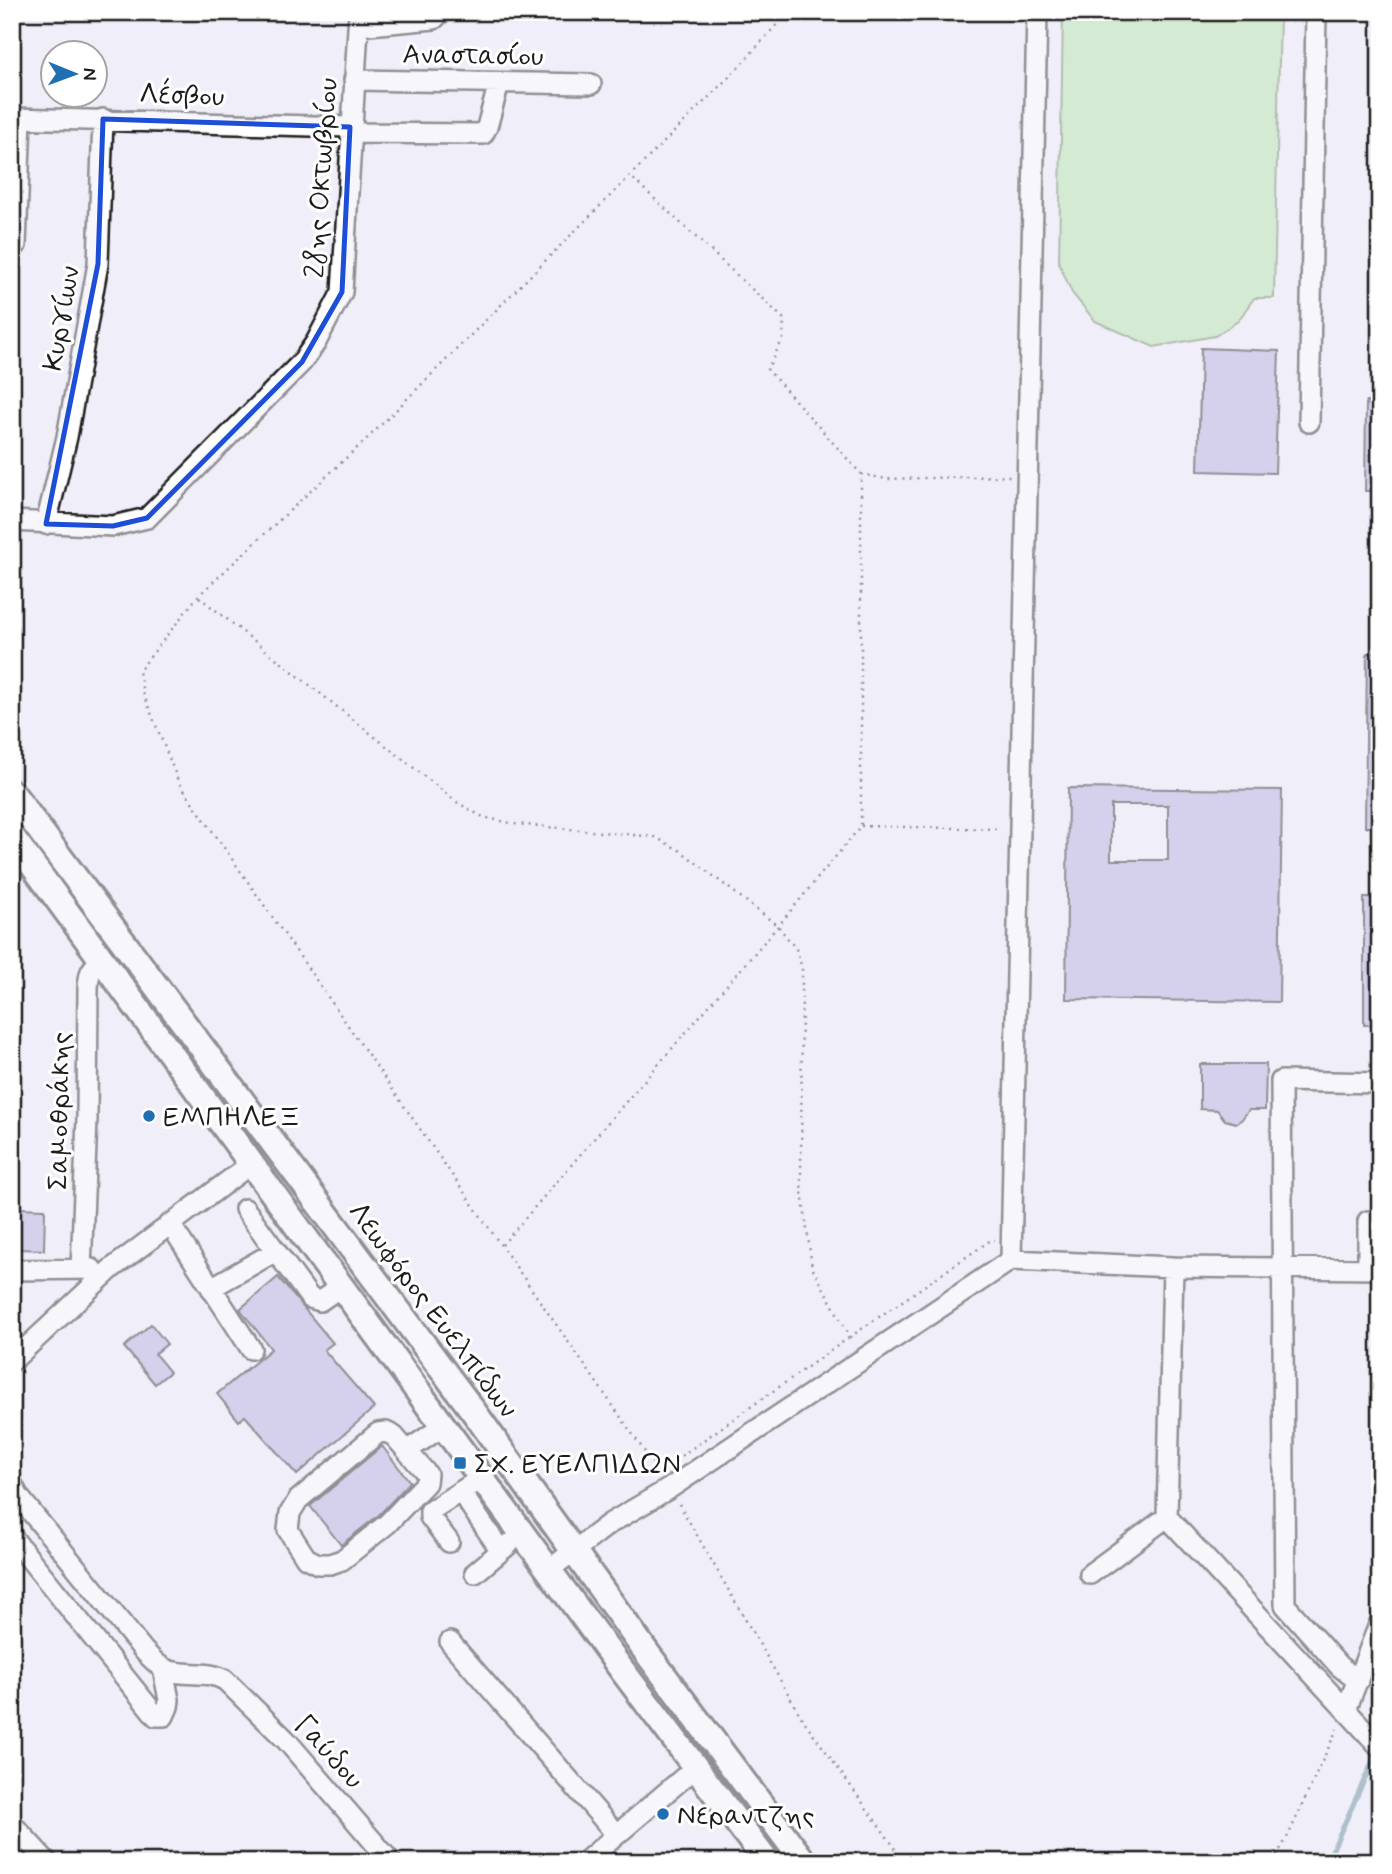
<svg xmlns="http://www.w3.org/2000/svg" width="1392" height="1874" viewBox="0 0 1392 1874" font-family="Mynerve,sans-serif">
	<style>
		.green { fill: #b1e4a5; stroke: #668060; stroke-width: 2 }
		.lines { fill: none; stroke-linecap: round; stroke-linejoin: round }
		.stream { stroke: #5f8899; stroke-width: 5 }
		.building { fill: #b4aadb; stroke: #1c1c1c; stroke-width: 2; fill-rule: evenodd }
		.minor-casing { stroke: #1c1c1c; stroke-width: 24 }
		.major-casing { stroke: #1c1c1c; stroke-width: 30 }
		.path { stroke: #1c1c1c; stroke-width: 2.5; stroke-dasharray: 2 5; stroke-linecap: butt }
		.minor { stroke: #fff; stroke-width: 19 }
		.major { stroke: #fff; stroke-width: 24 }
		.marked { fill: none; stroke: #1d4ed8; stroke-width: 5; stroke-linejoin: round }
		.poi-dot { fill: #1f6fb2; stroke: #fff; stroke-width: 2.5 }
		.labels { text-anchor: middle; stroke-width: 6; stroke-linejoin: round; paint-order: stroke }
		.street-label { font-size: 28px; fill: #1c1c1c; stroke: #fff }
		.poi-label { font-size: 28px; fill: #1c1c1c; stroke: #fff; text-anchor: start }
	</style>
	<rect width="100%" height="100%" fill="#f0eef8"/>
	<filter id="ink" filterUnits="userSpaceOnUse"><feTurbulence type="fractalNoise" baseFrequency=".0143" numOctaves="2"/><feDisplacementMap in="SourceGraphic" scale="14" xChannelSelector="R" yChannelSelector="G"/><feConvolveMatrix kernelMatrix="1 2 1 2 8 2 1 2 1" color-interpolation-filters="sRGB"/></filter>
	<g filter="url(#ink)">
		<path class="green" d="M1063 12H1280L1274 298H1254L1238 321 1215 336 1154 347 1095 321 1072 293 1059 263Z"/>
		<g class="lines">
			<path class="stream" d="M1327 1862 1376 1754"/>
		</g>
		<path class="building" d="M1201 348 1279 351 1275 473 1198 471Z
			M1366 402H1380V491H1365Z
			M1367 653H1380V827H1365Z
			M1068 788 1282 790 1279 1002 1066 999ZM1111 805H1168V860H1111Z
			M1364 898H1380V1025H1364Z
			M1200 1064H1266L1265 1110H1249L1241 1120 1236 1123 1225 1120 1217 1110 1200 1109Z
			M18 1208 45 1209 44 1250 17 1249Z
			M278 1277 333 1343 324 1350 374 1408 297 1475 245 1416 239 1421 217 1394 271 1349 240 1309Z
			M151 1324 167 1344 155 1354 170 1372 155 1384 124 1347Z
			M382 1446 410 1482 379 1515 341 1545 310 1506Z"/>
		<g class="lines">
			<defs>
				<path id="minor" d="M358 26 434 19 441 12
					M354 80 591 84
					M12 118 350 127
					M350 133 483 134 487 127 499 83
					M12 245H16L21 119
					M1309 422 1316 12
					M12 521 113 526 147 518 302 362 316 342 342 292 359 12
					M46 524 67 437 98 264 103 119
					M245 1209 310 1298 320 1301 342 1286
					M170 1224 251 1349
					M1011 1260 1173 1267 1380 1269
					M1173 1267 1167 1517 1380 1747
					M81 1269 87 1119 88 988C89 973 90 968 103 960
					M1368 1269V1221
					M12 1270 92 1269
					M211 1288 276 1251
					M12 1361 111 1269 252 1163
					M386 1432 394 1436 427 1474 426 1483 387 1524 342 1560 330 1564H318L306 1558 288 1530 290 1513 298 1500 378 1433Z
					M408 1450 445 1425
					M12 1484 19 1497 144 1651C150 1657 157 1665 165 1669 184 1678 206 1669 225 1680L286 1740 391 1862
					M461 1492 501 1551
					M12 1537 156 1716H164L168 1707 169 1700 163 1669
					M449 1542 430 1517V1511L483 1477
					M550 1569 609 1524 670 1488 1011 1260 1037 12
					M475 1573 509 1544
					M1090 1574 1167 1517
					M450 1642 616 1834
					M1358 1681 1339 1666 1285 1605 1281 1081 1380 1083
					M1346 1710 1380 1622
					M12 1824 47 1862
					M585 1862 696 1767"/>
				<path id="major" d="M12 793 474 1412 647 1653 804 1862
					M12 837 622 1670 767 1862"/>
			</defs>
			<use href="#minor" class="minor-casing"/>
			<use href="#major" class="major-casing"/>
			<path class="path" d="M861 474 886 479 1011 476
				M199 597 458 803 483 817 515 824 655 837 681 851 778 926 796 949 802 968 801 1184 812 1267 850 1337 991 1240H995
				M861 826 1001 829
				M502 1245 778 926 861 826V474L767 369 783 339 784 319 630 176
				M664 1468 850 1337
				M661 1475 179 783 143 693 139 671 198 596 373 433 737 69 788 12
				M679 1504 802 1718 905 1862
				M1273 1862 1288 1836 1337 1729"/>
			<use href="#minor" class="minor"/>
			<use href="#major" class="major"/>
		</g>
	</g>
	<path d="M0 0H1392V1874H0ZM103 119 350 127 342 292 302 362 147 518 113 526 46 524 98 264Z" fill="#f0eef8" fill-opacity=".55" fill-rule="evenodd"/>
	<path class="marked" d="M103 119 350 127 342 292 302 362 147 518 113 526 46 524 98 264Z"/>
	<g class="poi-dot">
		<circle cx="149" cy="1116" r="7"/>
		<rect x="453" y="1456" width="14" height="14" rx="3.5"/>
		<circle cx="663" cy="1814" r="7"/>
	</g>
	<g class="labels">
		<g class="street-label">
			<text transform="translate(473 54) rotate(1)" y="10">Αναστασίου</text>
			<text transform="translate(182 94) rotate(2)" y="10">Λέσβου</text>
			<text transform="translate(320 178) rotate(-86)" y="10">28ης Οκτωβρίου</text>
			<text transform="translate(60 318) rotate(-80)" y="10">Κυργίων</text>
			<text transform="translate(58 1111) rotate(-89)" y="10">Σαμοθράκης</text>
			<text transform="translate(434 1309) rotate(53)" y="10">Λεωφόρος Ευελπίδων</text>
			<text transform="translate(330 1751) rotate(48)" y="10">Γαύδου</text>
		</g>
		<g class="poi-label">
			<text x="163" y="1126">ΕΜΠΗΛΕΞ</text>
			<text x="474" y="1473">ΣΧ. ΕΥΕΛΠΙΔΩΝ</text>
			<text x="677" y="1824">Νεραντζης</text>
		</g>
	</g>
	<rect width="1392" height="1874" fill="none" stroke="#fff" stroke-width="42"/>
	<rect x="21" y="21" width="1350" height="1832" fill="none" stroke="#1c1c1c" stroke-width="2.5" filter="url(#ink)"/>
	<g transform="translate(74 74) rotate(91)"><circle r="33" fill="#ffffff" stroke="#a4a4a4" stroke-width="2"/>
	<path d="M0-5L12 26L0 18L-12 26Z" fill="#1f6fb2"/>
	<text y="-10" font-size="19" font-weight="bold" text-anchor="middle" fill="#1c1c1c">N</text>
	</g>
</svg>
